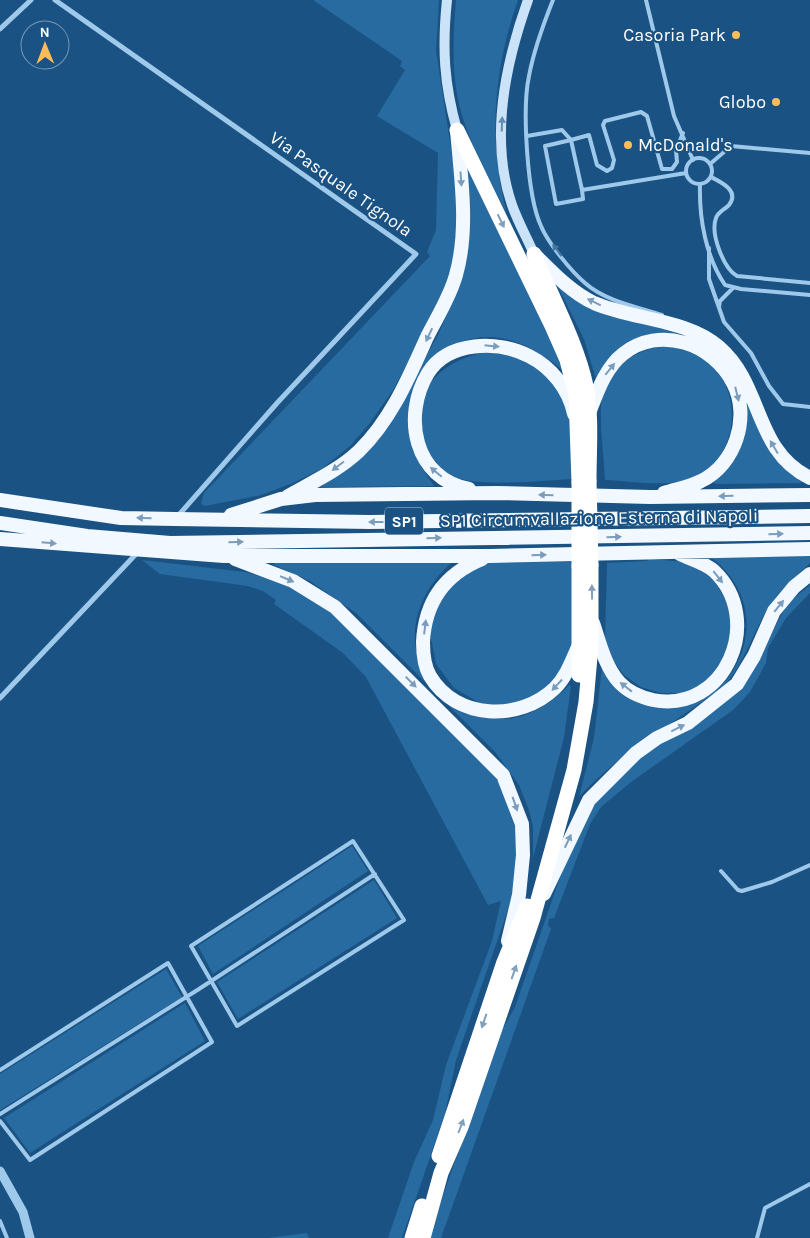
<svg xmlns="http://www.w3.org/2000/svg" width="810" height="1238" viewBox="0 0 810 1238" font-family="Karla,sans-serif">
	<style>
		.green { fill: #286ba0 }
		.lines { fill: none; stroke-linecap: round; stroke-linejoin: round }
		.service { stroke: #9ec9eb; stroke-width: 4 }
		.minor { stroke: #9ec9eb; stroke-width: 5 }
		.tertiary { stroke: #9ec9eb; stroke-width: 9 }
		.secondary { stroke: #cae3f8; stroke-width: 10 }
		.trunk { stroke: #f1f8ff; stroke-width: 14 }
		.motorway { stroke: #fff; stroke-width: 15 }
		.motorway-bridge { stroke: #fff; stroke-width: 15 }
		.oneway { fill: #608db2 }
		.oneway2 { fill: #7b9dbb }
		.oneway3 { fill: #81a0bb }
		.oneway4 { fill: #4276a2 }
		.poi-dot { fill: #febd5a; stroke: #1a5383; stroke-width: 2 }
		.labels { text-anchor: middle; stroke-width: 4.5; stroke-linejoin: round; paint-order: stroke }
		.shield { fill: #1a5383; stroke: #bacbda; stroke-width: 1 }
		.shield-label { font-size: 16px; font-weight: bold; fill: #fff }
		.poi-label { font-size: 18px; fill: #fff; stroke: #1a5383; text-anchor: end }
		.street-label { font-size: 18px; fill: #fff; stroke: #1a5383 }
	</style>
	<rect width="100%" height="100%" fill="#1a5383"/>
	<path class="green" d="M313 0H439L436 51 458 194 455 252 449 280 434 315 393 390 370 423 350 446 323 468 293 483 261 495 205 506 201 504 204 493 430 256 427 252 436 230 438 153 377 116 405 70 400 66 402 61Z
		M456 0H518C493 71 488 142 507 214 491 181 471 148 461 112 451 76 453 36 456 0Z
		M467 162 563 367 561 369C532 345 496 327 459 343 446 349 433 363 422 372L414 449 422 468 434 486 321 487 342 470 419 369 438 335 455 296Z
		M557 285 675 332V334L663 333 596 379 584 339Z
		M669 346C682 349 695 351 705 359 747 391 739 465 686 480 661 487 631 481 605 480 604 456 600 431 601 407 602 370 636 347 669 346Z
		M488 352 509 353 541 367 568 403 574 479C542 480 469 490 443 472 431 464 423 445 422 432 422 425 420 417 420 409 423 376 458 356 488 352Z
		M743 393 803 481 802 483 716 484 711 481 720 475Z
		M810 555V563C797 576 780 589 770 605 753 631 746 661 725 685 676 723 622 750 579 797L594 738 602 667 636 697C650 696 697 698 708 693 720 689 730 677 735 667 757 628 747 585 712 558L715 556Z
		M649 559 686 562 711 576 733 610 729 658 701 686 682 693H661L641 687 624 675 612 659 605 639 607 563 647 561Z
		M142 560 245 572 284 583 310 594 345 621 500 779 518 825 520 854 513 895 456 1060 445 1114 402 1238H388L414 1162 433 1120 446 1065 492 941 501 901 488 905 366 677 343 653 274 604 276 600 263 591 248 586 160 574Z
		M276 560 451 563C420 590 401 637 427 676 433 684 450 691 459 697 469 703 480 713 491 717 517 726 553 703 569 685L571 686 564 737 533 858V827L529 810 519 785 496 753 356 613 310 581 274 565Z
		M490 561 575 562 572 657 540 696 501 707 480 703 454 688 436 664 430 633 434 610 460 575Z
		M810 585V593L786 618 768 648 766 663 750 692 733 710 631 782 601 807 590 824 554 918 549 919 548 925 551 929 441 1238H428L499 1036 515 1007 574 837 590 806 635 760 707 713 766 644 787 604Z
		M352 846 368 871 213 974 198 946Z
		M374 880 397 918 238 1019 217 982Z
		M166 969 182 997 0 1110V1074Z
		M185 1003 205 1041 30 1153 4 1118Z
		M307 1233 309 1238H268Z"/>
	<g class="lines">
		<path class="service" d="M553 0C543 25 534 49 529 76 522 108 527 196 541 226 548 243 571 271 585 283 605 301 637 307 662 315
			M646 0 674 116 693 160
			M527 136 562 130 571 140 589 135 597 165 607 171 612 168 614 160 603 125 605 121 641 112 647 116 662 169H672L677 162 676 150 683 133
			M686 171a13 13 0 1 1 26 0a13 13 0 1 1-26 0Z
			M710 164 731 146 810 153
			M711 177C721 182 740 191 729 205 724 210 718 212 716 218 710 234 724 269 737 276L810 283
			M700 185C699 219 706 257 725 285L741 289 810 295
			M582 190 571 140 545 146 556 204 583 199 582 190 686 173
			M709 248V279L724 322 751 353 769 386 783 404 810 407
			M719 307 720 301 733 288
			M353 841 404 920 237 1026 191 946Z
			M721 871 738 890 742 891 772 882 810 865
			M0 1070 168 963 212 1042 30 1160 0 1121
			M0 1114 199 989 375 874
			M0 1221 7 1238
			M757 1238 765 1208 810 1184"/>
		<path class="minor" d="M55 0 416 254 278 402 177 517
			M0 29 31 0
			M0 698 137 553"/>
		<path class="tertiary" d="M0 1171 23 1212 30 1238"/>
		<path class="secondary" d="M447 0C442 48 444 84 457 130
			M528 0C505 64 489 139 512 205 518 222 527 238 534 254"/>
		<path class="trunk" d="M535 255C552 272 572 293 594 303 634 320 687 319 719 347 764 386 753 450 810 478
			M589 413C597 393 605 368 623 354 659 325 713 343 733 383 751 417 735 465 701 481 690 487 676 489 664 493
			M469 489C414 479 402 416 428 373 448 341 498 340 529 356 551 367 569 389 574 414
			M288 496C313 482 339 470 359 451 391 420 409 377 427 337 437 317 450 297 456 275 469 229 461 178 457 131
			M0 500 121 518 175 519 370 522 810 516
			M231 515 281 499 315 495 496 493 650 497 810 495
			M0 523 87 536 170 543 810 533
			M0 539 224 556H490L810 549
			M235 559 293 581 335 607 503 775 522 824 523 855 519 895 508 941
			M482 559C445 574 425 602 423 642 423 654 424 666 430 676 456 720 520 722 555 688 567 676 572 660 579 645
			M593 623C600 644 605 666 619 682 628 692 640 697 653 700 726 714 765 619 714 571 706 563 690 559 680 554
			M544 894 589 800 636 753 657 738 688 723 737 684 754 656 774 611 794 587 810 574"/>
		<path class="motorway" d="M457 130 552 326 567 360 576 396 579 482
			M534 254C551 296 577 343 586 386 592 416 589 450 589 481
			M579 675V566
			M439 1156 504 962 527 906
			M412 1238 422 1206
			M423 1238 441 1173 461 1127 533 918 574 770 586 702 591 645V565"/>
		<path class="motorway-bridge" d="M589 481 591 565
			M579 482V566"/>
	</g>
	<defs><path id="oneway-solid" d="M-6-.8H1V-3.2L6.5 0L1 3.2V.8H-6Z" transform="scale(1.25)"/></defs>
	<use class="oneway" href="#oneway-solid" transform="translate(502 124) rotate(-88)"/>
	<g class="oneway2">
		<use href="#oneway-solid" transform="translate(461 179) rotate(86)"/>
		<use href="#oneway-solid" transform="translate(594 302) rotate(-154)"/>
		<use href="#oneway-solid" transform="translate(429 335) rotate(115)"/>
		<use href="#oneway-solid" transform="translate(492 346) rotate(6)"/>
		<use href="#oneway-solid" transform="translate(610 369) rotate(-51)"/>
		<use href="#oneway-solid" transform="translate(737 394) rotate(76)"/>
		<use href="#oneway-solid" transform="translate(774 447) rotate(-121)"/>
		<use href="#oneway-solid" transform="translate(338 466) rotate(143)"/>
		<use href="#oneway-solid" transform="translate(436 472) rotate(-140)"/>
		<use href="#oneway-solid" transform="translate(546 495) rotate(-179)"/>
		<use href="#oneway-solid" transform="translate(726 496) rotate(179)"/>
		<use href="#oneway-solid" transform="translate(144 518) rotate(-178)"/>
		<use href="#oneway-solid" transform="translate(376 522) rotate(180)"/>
		<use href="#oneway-solid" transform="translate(776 534) rotate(-1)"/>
		<use href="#oneway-solid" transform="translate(614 537) rotate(-1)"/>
		<use href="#oneway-solid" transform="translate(434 538) rotate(-1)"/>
		<use href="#oneway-solid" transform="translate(236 542) rotate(-1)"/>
		<use href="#oneway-solid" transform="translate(49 543) rotate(5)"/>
		<use href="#oneway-solid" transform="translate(539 555) rotate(-1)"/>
		<use href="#oneway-solid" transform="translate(718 577) rotate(52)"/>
		<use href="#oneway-solid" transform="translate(287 579) rotate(23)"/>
		<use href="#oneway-solid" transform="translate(779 606) rotate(-51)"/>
		<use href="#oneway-solid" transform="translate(425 627) rotate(-83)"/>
		<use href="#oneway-solid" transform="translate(411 682) rotate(45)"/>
		<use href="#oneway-solid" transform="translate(557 685) rotate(133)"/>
		<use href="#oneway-solid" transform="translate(626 687) rotate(-142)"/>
		<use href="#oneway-solid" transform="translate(678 728) rotate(-26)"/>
		<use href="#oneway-solid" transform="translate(515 804) rotate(71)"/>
		<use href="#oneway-solid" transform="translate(568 841) rotate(-65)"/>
	</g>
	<g class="oneway3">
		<use href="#oneway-solid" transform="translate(501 221) rotate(64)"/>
		<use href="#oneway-solid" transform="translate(592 592) rotate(-91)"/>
		<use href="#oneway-solid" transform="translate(514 972) rotate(-71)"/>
		<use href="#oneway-solid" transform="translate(484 1021) rotate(109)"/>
		<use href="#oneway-solid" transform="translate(461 1126) rotate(-69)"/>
	</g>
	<use class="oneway4" href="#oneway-solid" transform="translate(557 250) rotate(-126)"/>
	<g class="poi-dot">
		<circle cx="736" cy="35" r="5"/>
		<circle cx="776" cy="102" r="5"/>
		<circle cx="628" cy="145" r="5"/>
	</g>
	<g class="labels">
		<rect class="shield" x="385" y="507.5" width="38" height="27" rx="4"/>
		<g class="shield-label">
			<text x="404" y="527">SP1</text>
		</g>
		<g class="poi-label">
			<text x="726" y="41">Casoria Park</text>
			<text x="766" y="108">Globo</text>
			<text x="638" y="151" text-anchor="start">McDonald's</text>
		</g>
		<g class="street-label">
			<text transform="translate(341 184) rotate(35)" y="6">Via Pasquale Tignola</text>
			<text transform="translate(599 518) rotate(-1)" y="6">SP1 Circumvallazione Esterna di Napoli</text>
		</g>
	</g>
	<g transform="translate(45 45) rotate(359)"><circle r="24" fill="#1a5383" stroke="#7698b5"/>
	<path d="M0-4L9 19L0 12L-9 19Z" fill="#febd5a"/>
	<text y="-8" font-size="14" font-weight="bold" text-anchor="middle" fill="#ffffff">N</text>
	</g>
</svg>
